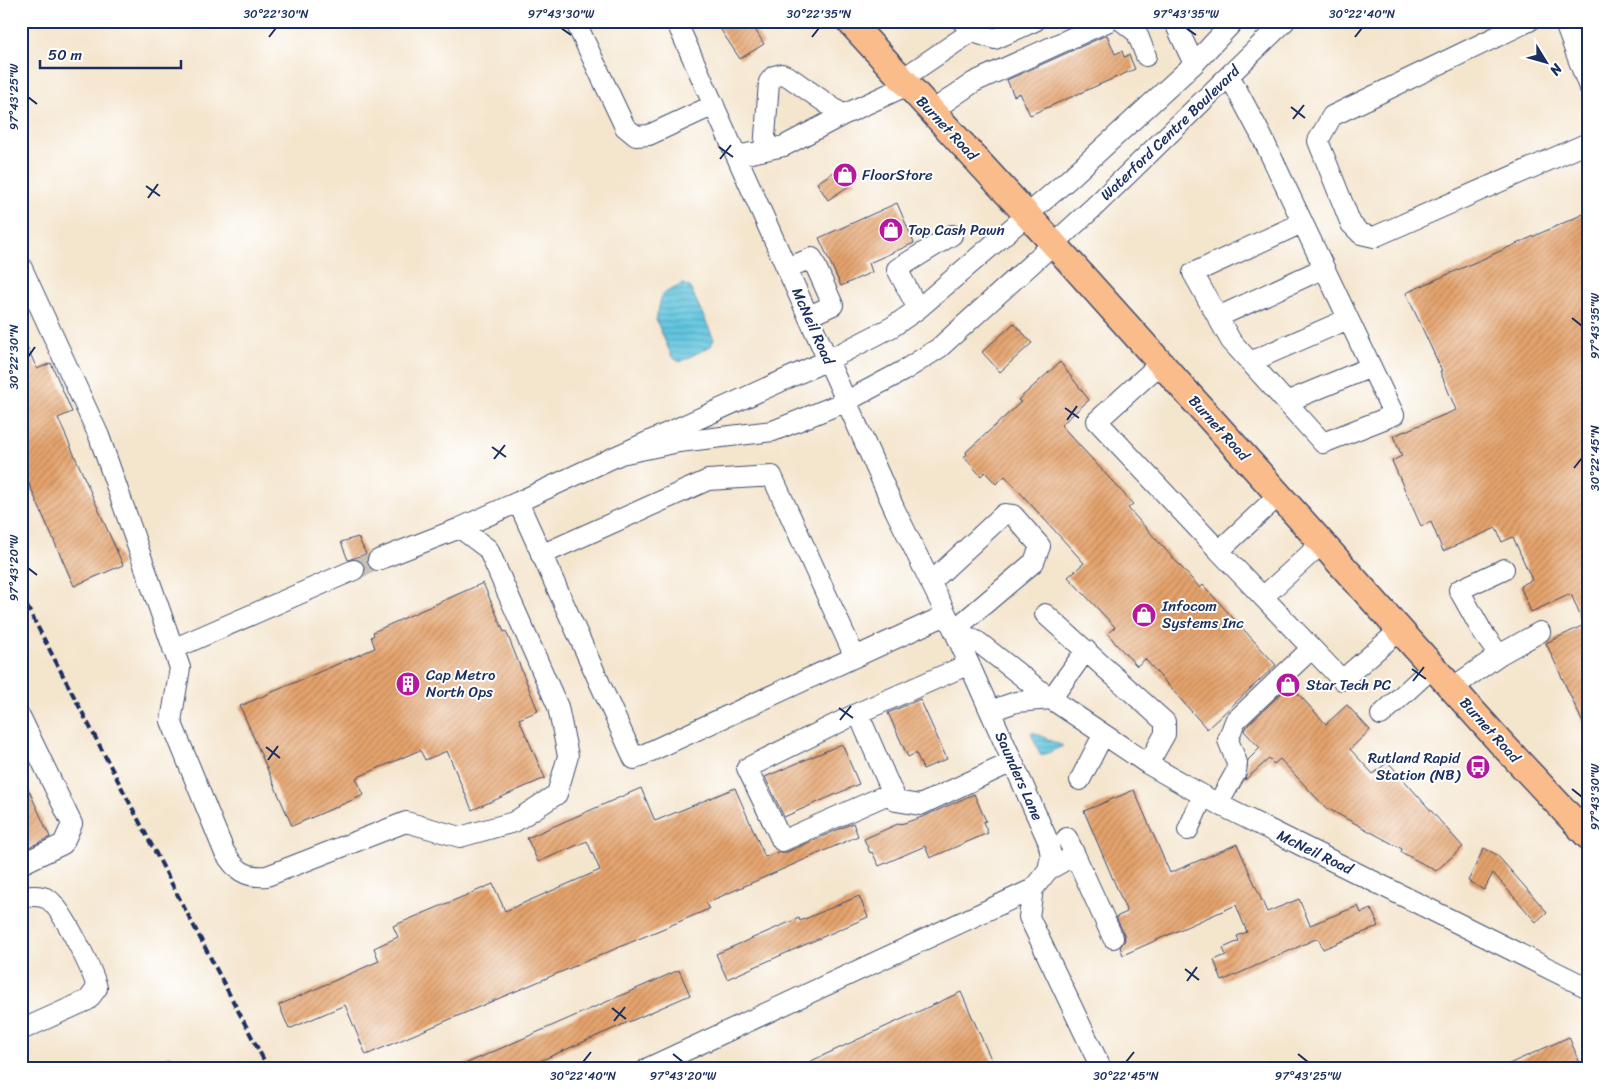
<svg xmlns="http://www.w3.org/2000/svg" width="1609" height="1089" viewBox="0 0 1609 1089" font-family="Sriracha,sans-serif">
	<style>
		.water { fill: url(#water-rules); stroke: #3e7a9e }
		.building { fill: url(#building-hatch) }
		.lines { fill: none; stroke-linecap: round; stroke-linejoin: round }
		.minor-tunnel { stroke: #c9c1b7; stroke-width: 20; stroke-dasharray: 20 10; stroke-linecap: butt }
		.minor-casing { stroke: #3c4a6f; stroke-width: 22 }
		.major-casing { stroke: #3c4a6f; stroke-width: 29 }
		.minor { stroke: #fff; stroke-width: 20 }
		.major { stroke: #fabc8b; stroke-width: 26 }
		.rail { stroke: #1b2f5e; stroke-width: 4; stroke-dasharray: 8 4; stroke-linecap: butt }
		.ticks { fill: none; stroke: #1b2f5e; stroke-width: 2 }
		.labels { text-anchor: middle; stroke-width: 4; stroke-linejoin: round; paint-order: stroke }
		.street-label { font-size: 15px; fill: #1b2f5e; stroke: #fff }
		.poi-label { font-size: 15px; fill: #1b2f5e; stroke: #fff; text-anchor: start }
		.neatline { fill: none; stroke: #1b2f5e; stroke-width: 2 }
		.ticks-label { font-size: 12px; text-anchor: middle; fill: #1b2f5e }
	</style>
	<defs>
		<pattern id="water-rules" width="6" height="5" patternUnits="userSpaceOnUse" patternTransform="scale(1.25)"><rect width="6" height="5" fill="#60c5de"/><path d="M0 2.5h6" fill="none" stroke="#4ea0b7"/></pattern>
		<pattern id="building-hatch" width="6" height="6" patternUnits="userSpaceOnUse" patternTransform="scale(1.25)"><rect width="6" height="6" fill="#e5a36c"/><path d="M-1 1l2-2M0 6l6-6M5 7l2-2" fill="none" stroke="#b9855c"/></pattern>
	</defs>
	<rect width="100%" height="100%" fill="#fff"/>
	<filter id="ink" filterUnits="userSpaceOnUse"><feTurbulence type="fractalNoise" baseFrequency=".02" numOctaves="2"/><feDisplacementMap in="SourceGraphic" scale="10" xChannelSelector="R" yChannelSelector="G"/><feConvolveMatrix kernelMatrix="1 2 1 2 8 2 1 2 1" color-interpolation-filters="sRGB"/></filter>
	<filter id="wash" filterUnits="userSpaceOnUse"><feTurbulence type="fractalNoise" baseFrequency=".0096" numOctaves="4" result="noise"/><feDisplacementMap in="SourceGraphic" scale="20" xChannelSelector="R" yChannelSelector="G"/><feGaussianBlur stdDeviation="1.12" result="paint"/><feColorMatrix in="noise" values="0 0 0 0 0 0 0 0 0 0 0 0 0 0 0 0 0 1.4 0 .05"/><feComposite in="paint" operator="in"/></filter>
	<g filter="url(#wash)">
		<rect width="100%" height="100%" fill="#f4e5cd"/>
		<path class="water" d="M683 284 690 287 714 339 711 346 680 362 672 357 656 320 662 294Z
			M1033 732 1063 746 1041 756 1031 733Z
			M168 1056 186 1060 184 1068H160Z"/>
		<g id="blocks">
			<path class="building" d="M715 21H750L764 44 740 59Z
				M1107 35 1115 54 1122 51 1124 57 1129 55 1135 69 1030 115 1020 93 1014 96 1007 80Z
				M844 165 855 182 828 200 817 183Z
				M897 203 914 243 869 263 872 272 841 286 819 238Z
				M1588 212V734L1546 643 1584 625 1571 594 1531 612 1520 586 1532 580 1513 537 1502 542 1496 528 1443 551 1431 522 1421 526 1392 461 1402 456 1393 436 1456 410 1440 371H1442L1406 293Z
				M1014 323 1032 343 1000 372 982 352Z
				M21 333 37 369 51 363 72 412 58 418 123 565 74 586 21 466Z
				M1060 362 1089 400 1061 425 1133 504 1128 508 1200 588 1203 585 1276 665 1207 729 1145 659 1137 666 1115 643 1108 633 1115 627 1068 577 1084 563 1005 476 996 484 985 472 981 476 964 457 967 454 966 452 1021 402 1018 400Z
				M358 537 366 554 348 560 341 542Z
				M483 583 504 632 506 631 538 711 519 719 545 778 472 810 447 751 425 760 420 750 356 778 364 795 292 826 240 706 375 648 371 637 374 635 373 632Z
				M1290 685 1326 724 1347 705 1370 730 1350 749 1373 774 1388 762 1463 847 1436 871 1401 852 1402 849 1325 807 1280 759 1274 764 1269 759 1245 780 1248 760 1260 748 1244 731 1245 728Z
				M920 699 947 759 923 769 916 753 908 757 888 713Z
				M842 744 859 784 784 817 765 777Z
				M21 773 50 837 21 851Z
				M641 788 655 821 735 788 765 857 778 852H787L853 823 858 836 706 903 709 909 366 1055 345 1005 289 1029 279 1005 379 961 374 948 398 937 393 926 493 884 505 911 600 870 587 841 538 862 527 838Z
				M1134 790 1170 873 1237 844 1267 912 1299 899 1310 925 1358 906 1361 913 1371 909 1379 926 1323 949 1318 938 1222 981 1214 960 1226 955 1223 948 1239 941 1237 936 1247 932 1236 905 1123 955 1120 947 1125 940 1124 934 1116 917 1127 912 1084 811Z
				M974 794 986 821 983 822 988 833 930 858 925 846 879 866 872 852 870 853 864 839 900 823 901 824 925 816Z
				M1484 848 1497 855 1547 912 1536 922 1493 873 1484 890 1468 881Z
				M859 896 868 917 727 979 716 954 799 918 800 921Z
				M679 970 690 995 524 1068H456Z
				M961 992 995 1068H796Z
				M1569 1037 1582 1068H1500Z"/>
		</g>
	</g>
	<g filter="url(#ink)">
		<use href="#blocks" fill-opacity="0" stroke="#3c4a6f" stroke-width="1"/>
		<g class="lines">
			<path class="minor-tunnel" d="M354 570 378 560"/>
			<defs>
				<path id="minor" d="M575 21 625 127 636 136 649 135 714 105
					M676 21 895 510 954 630 990 711 1016 702 1051 699 1148 764 1218 804 1588 988
					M962 21 979 34 995 39 1035 21
					M1122 21 1137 33 1146 56
					M1174 21 1194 64
					M1234 21 1194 64 1069 179 918 309 892 327 828 360 621 454 679 442 773 431 847 401 903 371 939 348 1094 207 1285 21
					M1529 21 1332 116 1318 141 1351 224 1361 234 1374 237 1588 143
					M1564 21 1588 85
					M1230 77 1262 137 1394 415 1323 443 1231 341 1193 273 1302 223
					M902 79 974 30
					M932 111 974 82 1109 21
					M764 150 769 82 774 76 782 74 789 77 843 115
					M737 156 784 146 843 115 908 85
					M21 266 99 436 180 668 171 721 224 851C235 870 245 878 267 876L406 822 460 837 514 822 557 794 568 756 558 707 488 549 460 528 378 560
					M787 268 812 258 833 305 809 316
					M918 309 897 269 952 235
					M1218 317 1324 268
					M1250 362 1348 319
					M1161 363 1097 421 1219 551 1279 495
					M1286 402 1371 367
					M621 454 518 502 634 759 946 615
					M460 528 518 502
					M1219 551 1342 680 1400 630
					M541 555 708 480 772 476 855 657
					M931 582 1004 514 1013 515 1040 546 1034 562 954 630 978 642 1051 699 1086 650
					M1263 597 1322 543
					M1045 614 1165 722V734L1148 764
					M173 649 354 570
					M1499 655 1483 633 1459 590 1504 569
					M969 664 858 713 896 801 920 805 1012 762
					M1452 688 1499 655 1540 632
					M990 711 1048 841 1051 856 1048 870 1033 889 1029 917 1101 1068
					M858 713 747 768 782 841 893 792
					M1381 715 1433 667
					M21 718 72 824 63 844 21 864
					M1080 780 1103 735
					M1218 804 1236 772 1237 763 1228 740 1235 721 1311 649
					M1188 830 1203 796
					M1067 838 1075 855
					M1048 870 1075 855 1113 938
					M21 899C28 895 40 895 48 899 62 908 93 971 97 988L88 1000 21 1030
					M648 1068 1033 889"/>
				<path id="major" d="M849 21 1053 243 1502 744 1588 836"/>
			</defs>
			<use href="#minor" class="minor-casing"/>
			<use href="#major" class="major-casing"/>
			<use href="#minor" class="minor"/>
			<use href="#major" class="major"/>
			<path class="rail" d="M21 595 268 1068"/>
		</g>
	</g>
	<path class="ticks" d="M561 28 571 35M1186 28 1196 35M269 37 276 28M812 37 819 28M1355 37 1362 28M28 97 37 104M1291 107 1305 118M1293 119 1304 105M719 147 733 157M720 159 731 145M146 186 160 196M148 198 158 184M1572 318 1582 326M28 357 35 347M1065 408 1079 418M1067 420 1077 406M492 447 506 457M494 459 505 445M1574 468 1582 458M28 568 37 575M1412 669 1426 679M1413 681 1424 667M839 708 853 718M840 720 851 706M266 747 280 758M268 760 278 746M1572 789 1582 797M1185 969 1199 980M1187 981 1197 967M612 1008 626 1019M614 1021 625 1007M673 1054 683 1062M1298 1054 1308 1062M583 1062 591 1052M1126 1062 1134 1052"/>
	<defs>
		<symbol id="shop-disc" viewBox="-11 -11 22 22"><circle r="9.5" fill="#b5179e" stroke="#fff"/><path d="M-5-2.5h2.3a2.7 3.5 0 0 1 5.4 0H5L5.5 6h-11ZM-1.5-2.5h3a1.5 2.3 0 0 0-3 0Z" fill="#fff"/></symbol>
		<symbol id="building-disc" viewBox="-11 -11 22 22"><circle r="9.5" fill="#b5179e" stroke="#fff"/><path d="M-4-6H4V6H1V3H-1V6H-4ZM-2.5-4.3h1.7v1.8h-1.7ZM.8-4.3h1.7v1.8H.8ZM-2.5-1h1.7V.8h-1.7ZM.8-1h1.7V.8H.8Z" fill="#fff"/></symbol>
		<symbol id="bus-disc" viewBox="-11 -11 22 22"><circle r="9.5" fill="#b5179e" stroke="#fff"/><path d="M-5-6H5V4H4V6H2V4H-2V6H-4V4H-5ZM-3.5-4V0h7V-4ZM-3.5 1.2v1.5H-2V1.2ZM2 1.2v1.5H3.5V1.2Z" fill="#fff"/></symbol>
	</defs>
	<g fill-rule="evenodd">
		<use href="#shop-disc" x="831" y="161" width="28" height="28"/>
		<use href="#shop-disc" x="877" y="216" width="28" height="28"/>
		<use href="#shop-disc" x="1130" y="601" width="28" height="28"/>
		<use href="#building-disc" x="394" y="670" width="28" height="28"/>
		<use href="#shop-disc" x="1274" y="671" width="28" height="28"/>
		<use href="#bus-disc" x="1464" y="753" width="28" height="28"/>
	</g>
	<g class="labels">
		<g class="street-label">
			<text transform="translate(947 128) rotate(47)" y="5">Burnet Road</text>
			<text transform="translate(1170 133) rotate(-44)" y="5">Waterford Centre Boulevard</text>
			<text transform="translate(813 326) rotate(66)" y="5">McNeil Road</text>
			<text transform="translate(1219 428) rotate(48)" y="5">Burnet Road</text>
			<text transform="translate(1490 730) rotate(48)" y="5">Burnet Road</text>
			<text transform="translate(1019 776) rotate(66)" y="5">Saunders Lane</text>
			<text transform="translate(1315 852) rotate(26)" y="5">McNeil Road</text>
		</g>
		<g class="poi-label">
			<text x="862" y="180">FloorStore</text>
			<text x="908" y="235">Top Cash Pawn</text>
			<text x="1162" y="611">Infocom<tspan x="1162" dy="17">Systems Inc</tspan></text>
			<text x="426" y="680">Cap Metro<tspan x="426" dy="17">North Ops</tspan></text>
			<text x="1306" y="690">Star Tech PC</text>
			<text x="1460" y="763" text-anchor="end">Rutland Rapid<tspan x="1460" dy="17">Station (NB)</tspan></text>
		</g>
	</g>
	<rect width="1609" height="1089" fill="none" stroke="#fff" stroke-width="55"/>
	<g transform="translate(1546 62) rotate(127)" stroke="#ffffff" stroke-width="4" paint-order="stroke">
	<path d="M0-4L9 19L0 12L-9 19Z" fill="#1b2f5e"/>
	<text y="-8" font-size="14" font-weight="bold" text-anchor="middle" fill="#1b2f5e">N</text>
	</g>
	<path d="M40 60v8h141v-8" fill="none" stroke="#1b2f5e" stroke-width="2.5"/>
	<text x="48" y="60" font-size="15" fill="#1b2f5e" stroke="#ffffff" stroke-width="4" paint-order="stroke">50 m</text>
	<rect x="28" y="28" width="1554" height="1034" class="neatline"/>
	<g class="ticks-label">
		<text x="276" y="18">30°22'30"N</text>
		<text x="561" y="18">97°43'30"W</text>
		<text x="819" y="18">30°22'35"N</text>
		<text x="1186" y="18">97°43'35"W</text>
		<text x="1362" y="18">30°22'40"N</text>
		<text transform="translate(14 97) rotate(-90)" y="4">97°43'25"W</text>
		<text transform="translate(1595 326) rotate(-90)" y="4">97°43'35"W</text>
		<text transform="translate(14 357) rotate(-90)" y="4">30°22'30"N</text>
		<text transform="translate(1595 458) rotate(-90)" y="4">30°22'45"N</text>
		<text transform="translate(14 568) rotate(-90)" y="4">97°43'20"W</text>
		<text transform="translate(1595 797) rotate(-90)" y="4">97°43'30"W</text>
		<text x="583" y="1080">30°22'40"N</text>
		<text x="683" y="1080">97°43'20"W</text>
		<text x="1126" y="1080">30°22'45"N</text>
		<text x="1308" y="1080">97°43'25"W</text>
	</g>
</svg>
